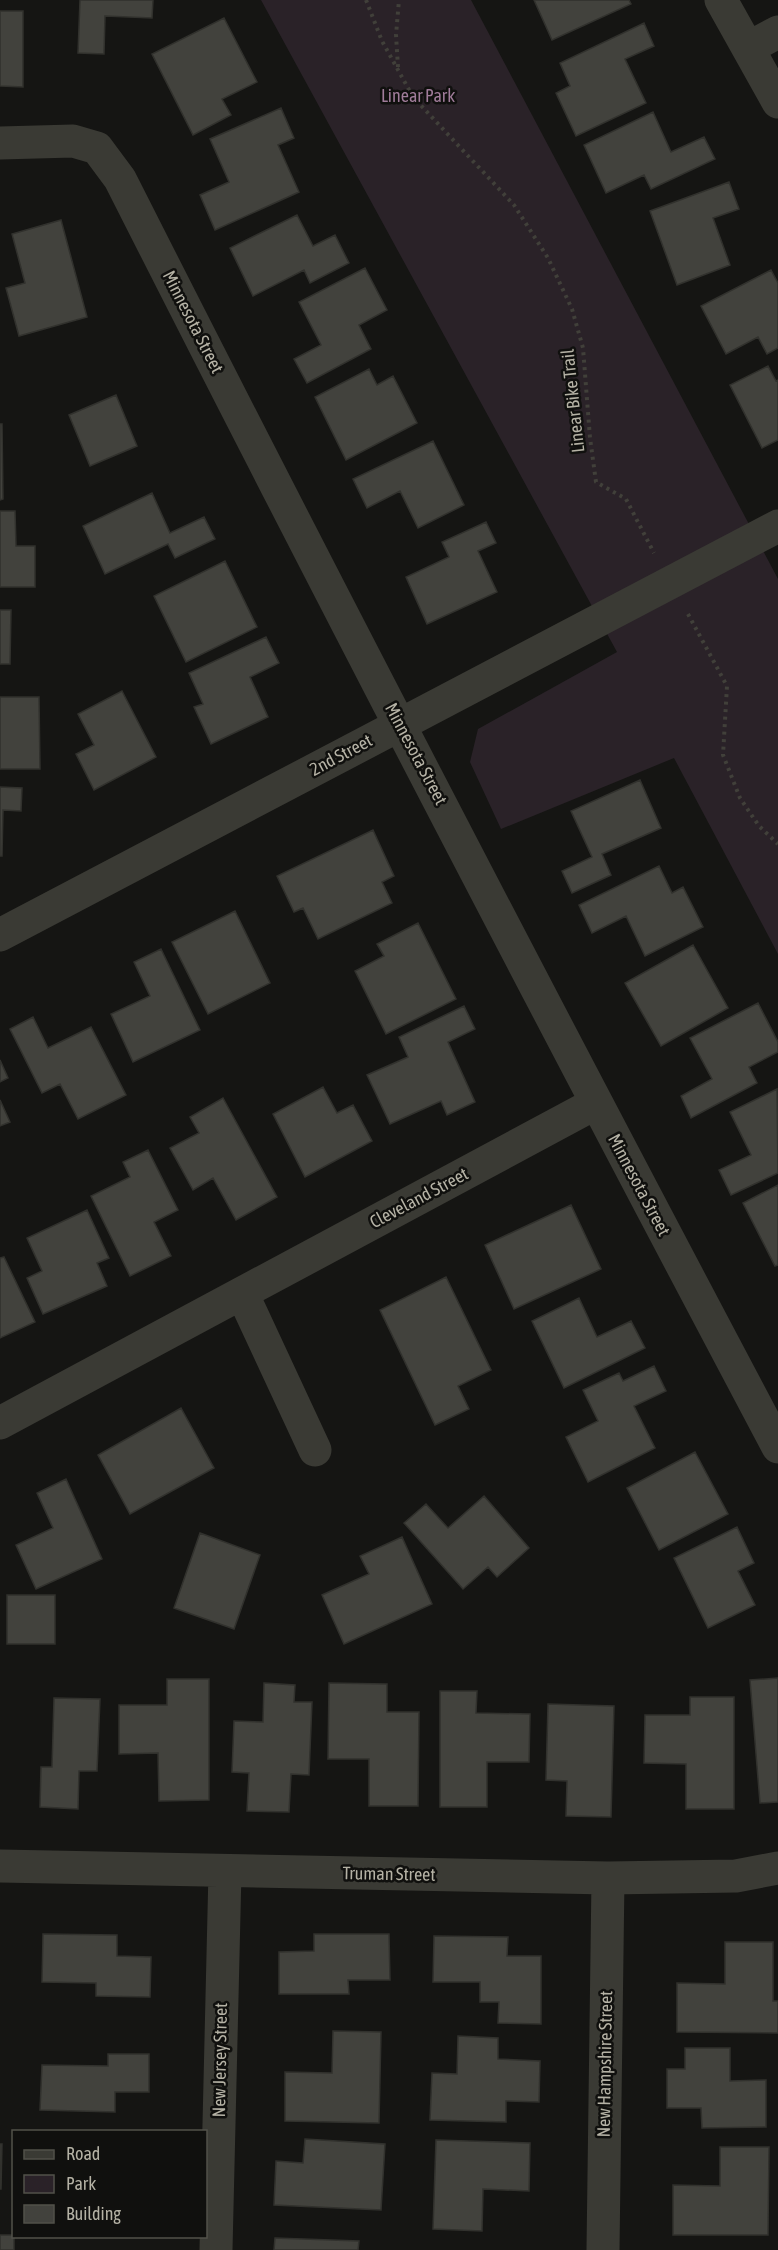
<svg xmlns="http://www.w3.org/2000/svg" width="778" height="2250" viewBox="0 0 778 2250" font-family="'Asap Condensed',sans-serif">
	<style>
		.green { fill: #2a2228 }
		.building { fill: #42423d; stroke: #31312d; stroke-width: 1.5 }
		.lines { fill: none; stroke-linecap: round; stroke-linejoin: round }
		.path { stroke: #41403a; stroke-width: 4; stroke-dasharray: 3 4.5; stroke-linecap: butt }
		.minor { stroke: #3a3a34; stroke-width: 33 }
		.labels { text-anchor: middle; stroke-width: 5; stroke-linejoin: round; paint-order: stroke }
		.park-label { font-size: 18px; fill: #a07c9a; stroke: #10100e }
		.street-label { font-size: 18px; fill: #b5b2a5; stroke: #10100e }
	</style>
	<rect width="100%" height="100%" fill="#151513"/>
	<path class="green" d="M261 0H471L778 579V954L674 758 501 829 470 762 478 729 617 652Z"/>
	<path class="building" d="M80 0H153L152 18 105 16 104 54 78 53Z
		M534 0H629L631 4 552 40Z
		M0 11H23V87L0 86Z
		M224 18 257 82 222 99 231 115 193 135 152 54Z
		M644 23 654 46 625 59 646 103 576 136 556 93 570 86 560 63Z
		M281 108 294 138 278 145 299 192 215 230 200 195 229 182 210 139Z
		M653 112 671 152 704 137 715 159 651 189 644 175 606 193 584 145Z
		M729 182 739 209 713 218 730 265 677 285 650 211Z
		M297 215 313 246 335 235 349 263 310 283 304 270 253 296 230 248Z
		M61 220 87 317 19 336 6 288 25 283 12 234Z
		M365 268 387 310 359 325 371 349 307 383 294 359 321 345 299 302Z
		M771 270 778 283V348L767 354 758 337 726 354 701 306Z
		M768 366 776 381 778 380V440L762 448 730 385Z
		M369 369 377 385 393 376 417 423 346 460 315 397Z
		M116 395 137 446 90 466 69 415Z
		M0 424H2L3 499 0 500Z
		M433 441 464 505 418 528 400 491 367 508 353 479Z
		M152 493 170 533 204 517 215 539 175 558 168 544 105 574 83 526Z
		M0 511H15L16 546H35V587H0Z
		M486 522 496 543 478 551 497 592 427 624 406 577 449 557 442 542Z
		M225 561 257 627 186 662 154 596Z
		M0 610H11L10 664H0Z
		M266 637 279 663 250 677 268 717 211 744 194 707 203 704 189 673Z
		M122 691 156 757 94 790 76 754 94 745 78 714Z
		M0 697H39L40 769H0Z
		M640 780 661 828 602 854 611 875 572 893 562 871 592 857 571 811Z
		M0 787 22 788 21 811 3 810 2 856H0Z
		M373 830 394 876 382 882 392 903 318 939 303 908 294 912 277 876Z
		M659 866 672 893 683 887 703 927 645 956 626 916 592 933 579 905Z
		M235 911 270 983 208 1014 172 942Z
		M418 923 456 999 386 1034 355 971 384 956 377 944Z
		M693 945 728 1008 661 1046 625 983Z
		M161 949 200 1030 133 1062 111 1014 150 996 134 962Z
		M758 1003 778 1042V1052L749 1067 757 1083 691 1118 681 1096 712 1079 690 1038Z
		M464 1006 475 1029 448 1042 475 1102 447 1115 441 1101 390 1124 367 1075 408 1057 399 1037Z
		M33 1017 48 1048 91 1027 126 1095 78 1119 60 1084 42 1093 10 1029Z
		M0 1060 8 1078 0 1082Z
		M323 1087 337 1113 353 1105 372 1141 305 1177 273 1114Z
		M777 1089 778 1173 731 1195 719 1170 751 1155 730 1112Z
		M223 1098 277 1197 236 1220 213 1178 193 1190 170 1148 199 1133 190 1117Z
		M0 1100 10 1122 0 1126Z
		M148 1150 178 1210 154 1222 171 1256 130 1276 91 1196 130 1177 123 1162Z
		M778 1185V1265L775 1266 743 1203Z
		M571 1205 601 1269 514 1309 485 1245Z
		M87 1210 109 1258 97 1263 107 1286 43 1314 27 1278 42 1271 27 1238Z
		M4 1257 35 1322 0 1338V1258Z
		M446 1277 491 1370 458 1386 469 1409 435 1425 380 1310Z
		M579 1298 597 1337 631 1321 645 1348 564 1388 532 1321Z
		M654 1366 666 1391 634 1406 655 1448 588 1482 566 1437 598 1421 583 1390 619 1373 623 1381Z
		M181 1408 214 1468 130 1514 98 1455Z
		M695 1452 728 1514 659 1550 627 1488Z
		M66 1479 102 1559 36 1589 16 1545 53 1528 37 1493Z
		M484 1496 529 1548 497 1577 488 1567 463 1589 404 1523 426 1504 448 1528Z
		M737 1527 754 1563 738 1571 755 1605 708 1628 674 1558Z
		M200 1533 260 1555 234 1629 174 1608Z
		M402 1537 432 1604 344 1644 322 1595 369 1574 360 1556Z
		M7 1595H55V1644H7Z
		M778 1678V1802L760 1803 750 1680Z
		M167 1679H209V1800L159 1801 158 1753 119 1754V1705H167Z
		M264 1683 295 1685 294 1702H312L309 1775 291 1774 289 1812 247 1811 249 1773 232 1772 234 1721 263 1722Z
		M329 1683 387 1684V1712H419L418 1806H369V1759H328Z
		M440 1691H477L476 1713 530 1714 529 1762H487V1807H440Z
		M690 1697H734V1809H686V1764L644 1763 645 1715H690Z
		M54 1698 100 1699 97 1771H79L78 1809 40 1807 41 1767H52Z
		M548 1704 614 1706 611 1817 566 1816 567 1781 546 1780Z
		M43 1934 117 1935V1956L151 1957 150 1997 96 1996V1983L42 1982Z
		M314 1934H389L390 1980H348L349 1994H279V1952L314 1951Z
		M434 1936 508 1937 507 1956H541V2024L498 2023 499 2002H480V1982H433Z
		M725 1942H773V2001H778V2033L677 2032V1983L725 1984Z
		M333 2031 381 2032 379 2123 285 2121V2072L332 2073Z
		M458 2036 498 2038V2059L540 2061 539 2102 506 2101V2122L430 2120 432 2073 457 2074Z
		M685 2048H730V2081L766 2080V2127L702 2128 701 2108H667V2069H685Z
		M108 2054H149V2092H115V2112L40 2110 42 2065 108 2066Z
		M305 2139 385 2144 381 2210 274 2205 276 2161 303 2163Z
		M436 2140 530 2143 529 2191 483 2189 482 2231 433 2229Z
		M0 2144H2L1 2189H0Z
		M720 2147H769L768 2235H673V2185L720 2186Z
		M0 2235H14V2250H0Z
		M275 2238 359 2241 358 2250H274Z"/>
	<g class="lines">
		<path class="path" d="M366 0 382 41 413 97 514 205 548 258 572 309 583 348 590 438 596 482 626 499 654 553
			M398 67 396 35 399 0
			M688 614 727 686 723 755 740 798 759 826 778 844"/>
		<path class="minor" d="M721 0 778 102
			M748 48 778 32
			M0 143 73 141 97 148 120 179C335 604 555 1026 778 1447
			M0 935 778 526
			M242 1293 315 1450
			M0 1423 596 1103
			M0 1866 608 1878 736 1876 778 1868
			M216 2250 225 1871
			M603 2250 608 1878"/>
	</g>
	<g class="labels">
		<g class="park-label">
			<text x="418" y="102">Linear Park</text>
		</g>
		<g class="street-label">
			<text transform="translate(193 322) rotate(63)" y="6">Minnesota Street</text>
			<text transform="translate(573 401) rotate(-96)" y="6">Linear Bike Trail</text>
			<text transform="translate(416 754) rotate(62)" y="6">Minnesota Street</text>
			<text transform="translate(341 755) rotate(-28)" y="6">2nd Street</text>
			<text transform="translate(639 1185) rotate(62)" y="6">Minnesota Street</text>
			<text transform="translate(419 1198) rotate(-28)" y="6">Cleveland Street</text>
			<text transform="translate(389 1874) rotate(1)" y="6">Truman Street</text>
			<text transform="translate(220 2060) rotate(-89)" y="6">New Jersey Street</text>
			<text transform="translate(605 2064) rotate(-89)" y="6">New Hampshire Street</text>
		</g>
	</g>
	<rect x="12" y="2130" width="195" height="108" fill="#10100e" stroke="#52514a" stroke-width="1.5"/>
	<rect x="24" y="2150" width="30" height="9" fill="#3a3a34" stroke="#52514a" stroke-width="1.5"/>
	<text x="66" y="2160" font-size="18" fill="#b5b2a5">Road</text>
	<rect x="24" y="2175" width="30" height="18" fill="#2a2228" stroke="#52514a" stroke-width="1.5"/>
	<text x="66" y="2190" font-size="18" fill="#b5b2a5">Park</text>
	<rect x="24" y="2205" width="30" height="18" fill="#42423d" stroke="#52514a" stroke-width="1.5"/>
	<text x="66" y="2220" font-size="18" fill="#b5b2a5">Building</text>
</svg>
